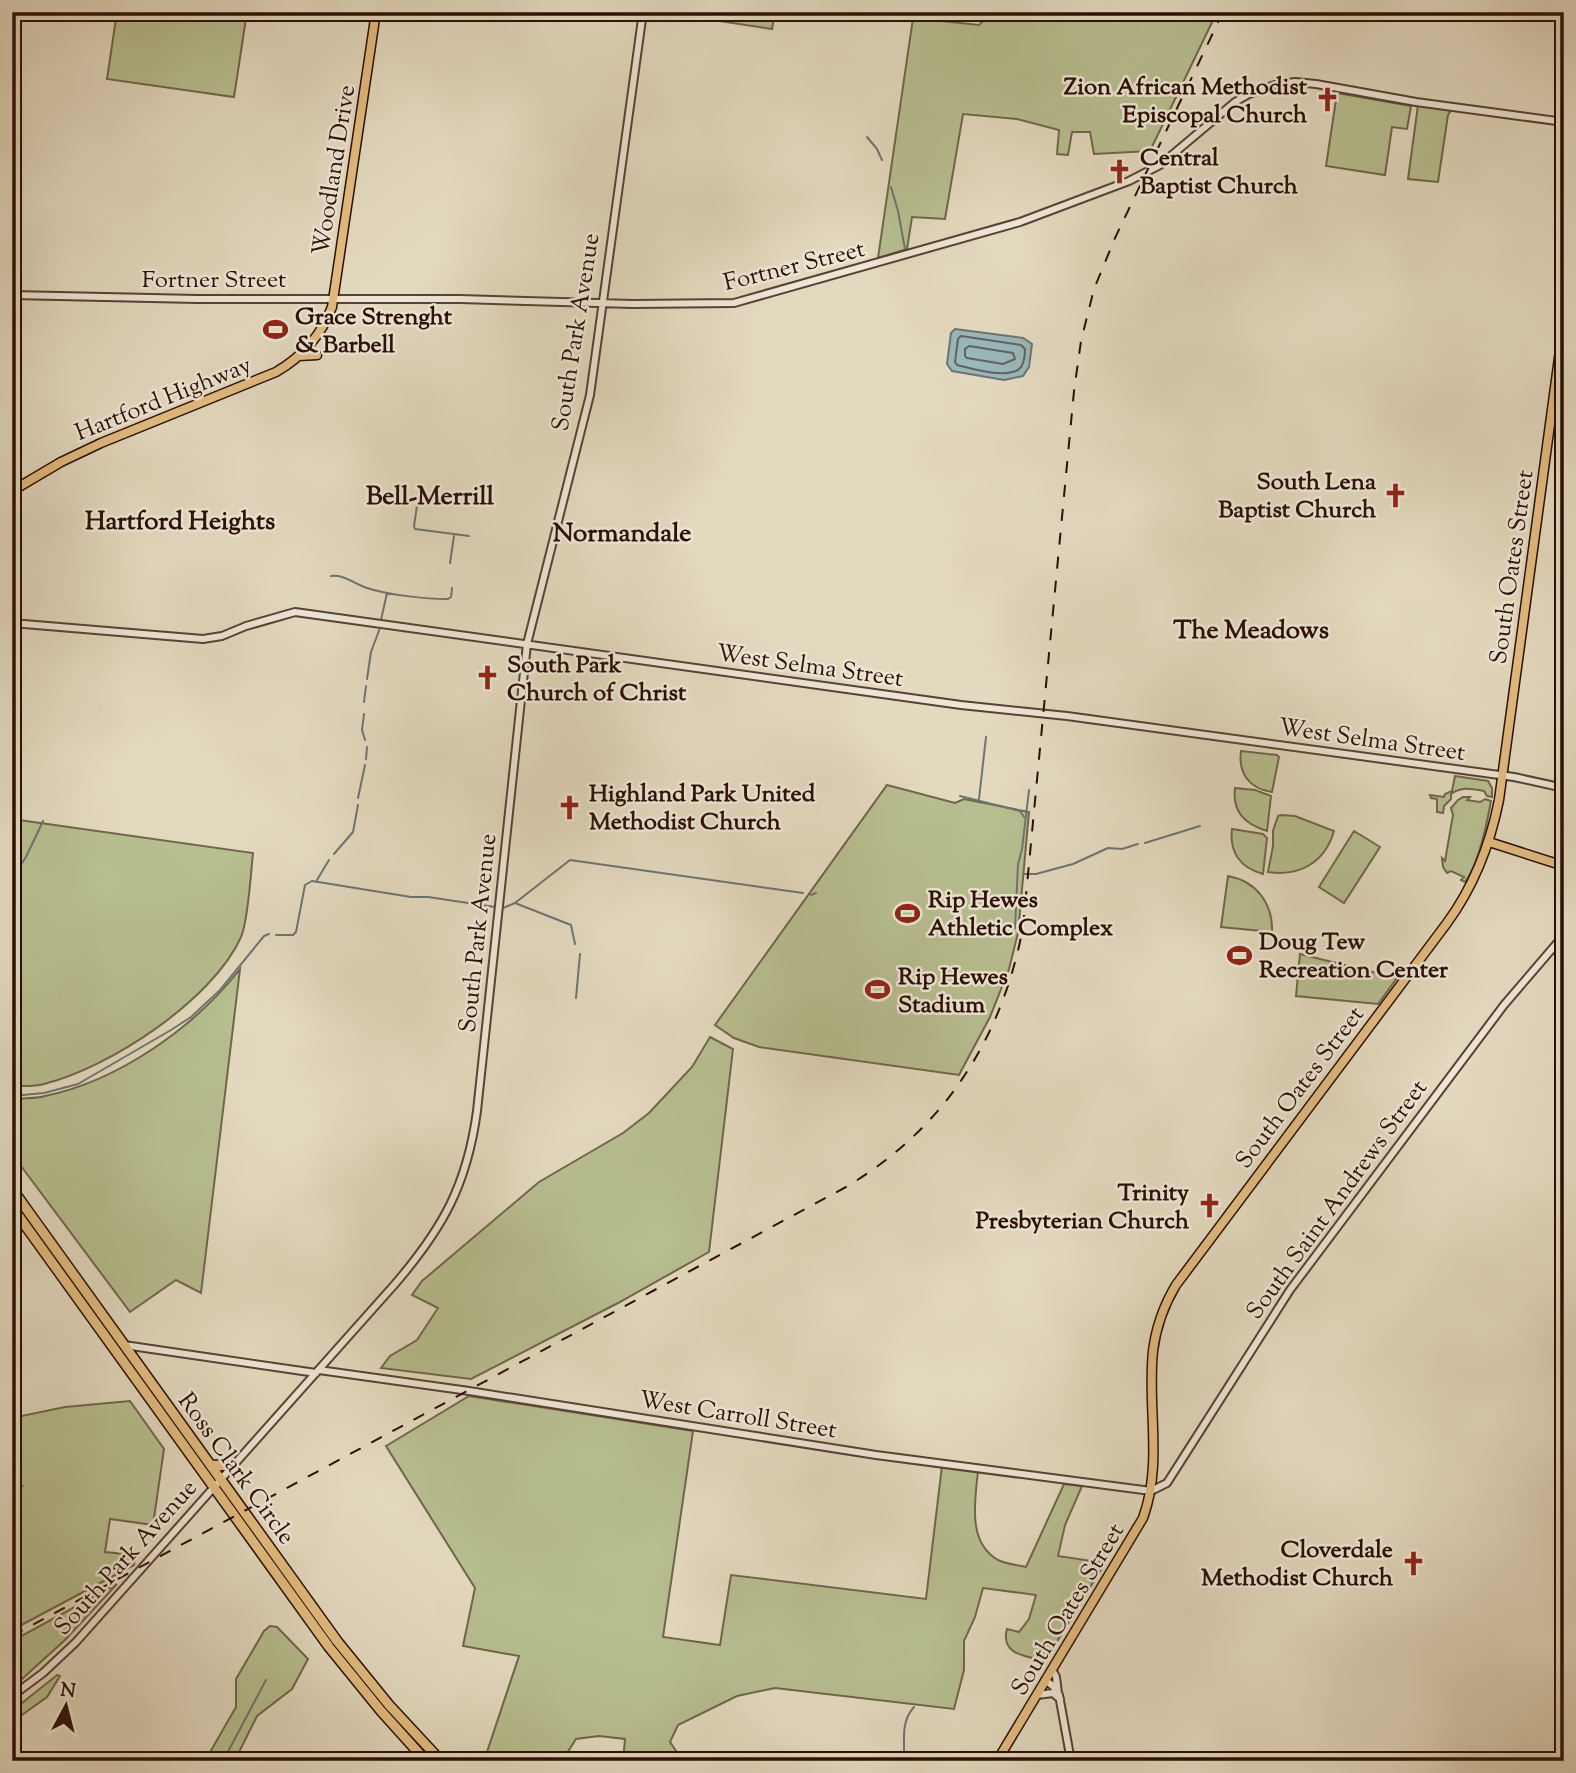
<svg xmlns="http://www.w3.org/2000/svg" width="1576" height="1773" viewBox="0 0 1576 1773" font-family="'Sorts Mill Goudy',serif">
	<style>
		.green { fill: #b7be90; stroke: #70664a; stroke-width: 2 }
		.water { fill: #99b8bb; stroke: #6d7472; stroke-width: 2 }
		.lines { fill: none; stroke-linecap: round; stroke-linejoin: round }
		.shore { stroke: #626360; stroke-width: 2 }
		.stream { stroke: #6d7472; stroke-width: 2 }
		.minor-casing { stroke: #584134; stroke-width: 10 }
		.major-casing { stroke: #2a0e05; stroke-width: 11 }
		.highway-casing { stroke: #2a0e05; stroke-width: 12 }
		.minor { stroke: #ede6d5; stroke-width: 6 }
		.major { stroke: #e2bc80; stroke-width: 8 }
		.highway { stroke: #e2bc80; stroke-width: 9 }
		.rail { stroke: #2a0e05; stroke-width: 2; stroke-dasharray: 12 12; stroke-linecap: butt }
		.labels { text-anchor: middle; stroke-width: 5; stroke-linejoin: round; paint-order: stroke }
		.poi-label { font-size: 24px; font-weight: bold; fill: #2a0e05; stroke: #ede6d5; text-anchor: start }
		.street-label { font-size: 24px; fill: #2a0e05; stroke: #ede6d5 }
		.neighbourhood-label { font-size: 26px; font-weight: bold; fill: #2a0e05; stroke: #ede6d5 }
	</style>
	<rect width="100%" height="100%" fill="#e3d9bf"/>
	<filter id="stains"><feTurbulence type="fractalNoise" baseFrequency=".00286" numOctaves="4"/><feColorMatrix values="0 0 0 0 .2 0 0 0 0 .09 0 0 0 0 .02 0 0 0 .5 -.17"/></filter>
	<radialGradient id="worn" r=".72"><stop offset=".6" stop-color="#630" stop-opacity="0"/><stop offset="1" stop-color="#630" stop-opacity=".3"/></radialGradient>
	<path class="green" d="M117 12H247L234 97 107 79Z
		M713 12H775L772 29 712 20Z
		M992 12H1217L1150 151 1094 154 1090 132H1072L1068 155 1057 154 1059 130 1017 119 963 114 945 219 912 217 907 249 878 258 913 18 979 25Z
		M1337 93 1411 106 1407 129 1392 127 1385 175 1326 166Z
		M1418 105 1452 109 1448 115 1438 182 1408 179Z
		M1241 751 1277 755 1279 757 1272 792C1250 789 1238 774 1241 751Z
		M1455 776 1488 781 1492 788V797L1487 796 1484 791C1472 789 1462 786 1451 794V799L1444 806 1443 813 1437 812V799L1431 798 1430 795 1444 797 1445 794 1452 791Z
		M887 785 955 803 964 799 1029 812 1018 933 1009 969 990 1017 959 1075 759 1047 734 1038 715 1025Z
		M1235 788 1255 790 1271 796 1267 831C1245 824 1232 812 1235 788Z
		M1463 797H1470L1467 800 1480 802 1485 799 1491 801C1487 823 1479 865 1465 882L1461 880 1464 877 1451 871 1447 873 1443 867 1442 858 1445 861 1453 815 1451 808 1458 800Z
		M1281 815 1295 816 1334 831C1325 862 1300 877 1268 872L1273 846V831L1278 816Z
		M12 819 253 853C251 872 248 922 241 937 213 1000 109 1068 44 1084 34 1087 23 1086 12 1086Z
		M1232 829 1263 834 1267 838 1263 874C1241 868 1229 853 1232 829Z
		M1354 831 1380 847 1344 903 1319 887Z
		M1228 876C1256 881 1273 903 1272 932L1221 927Z
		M1300 954 1397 978 1378 1004 1296 996Z
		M240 969 201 1293 176 1280 130 1312 12 1154V1099C23 1098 34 1099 45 1096 118 1081 194 1028 240 969Z
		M710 1037 733 1049 709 1252 618 1303 471 1379 381 1368 390 1356 417 1340 438 1308 412 1295 422 1281 539 1182 623 1133 649 1113 692 1067Z
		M469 1396 693 1431 663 1637 720 1645 731 1575 926 1599 942 1466 978 1471C975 1501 967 1542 998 1560 1006 1564 1017 1565 1026 1567L1064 1484 1082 1486 1065 1525 1058 1556 1105 1563 1045 1661C1026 1656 1000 1655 1007 1629L1019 1632 1029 1619 1036 1595 983 1588 975 1617 964 1641V1670L954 1709 775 1688 737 1696 678 1725 670 1742 683 1761H623L625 1739 599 1736 576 1739 562 1761H484L519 1656 463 1646 475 1588 386 1446Z
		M130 1401 164 1449 153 1525 110 1519 105 1552 135 1555 134 1565 12 1630V1418L65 1407Z
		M117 1584 65 1640 12 1688V1641Z
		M270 1626 277 1627 308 1659 292 1689 257 1716 239 1752 237 1761H205L236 1707V1679L264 1631Z
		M57 1675 60 1676 47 1697 22 1715 12 1727V1711Z"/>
	<path class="water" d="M955 329 1023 338 1032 344 1029 367 1023 376 1004 380 952 371 947 364 951 333Z"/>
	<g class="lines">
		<path class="shore" d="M961 336 1021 345 1025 349C1025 356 1024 366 1018 370 1003 378 973 369 957 365L955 362 958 339Z
			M969 346 1013 353 1015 359 1003 364 967 358 965 356V349Z"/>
		<path class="stream" d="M875 12 904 19
			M914 20 976 12
			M867 137 877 149 882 160
			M891 187 898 211 905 249
			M418 499 414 526 415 529 469 536
			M450 563 454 536
			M331 576C344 574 354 584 367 588 388 595 426 599 448 599L451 597 452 588
			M381 620 387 593
			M367 679 371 652 380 628
			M364 702 366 686
			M364 714 362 730 365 740
			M366 759 367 747
			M960 796 1020 811 1024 817
			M358 798 365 765
			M979 799 986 737
			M1145 843 1200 826
			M334 854 353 832 358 805
			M1024 874H1036L1073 864 1108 848 1122 849 1138 844
			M12 878 26 857 43 821
			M317 880 329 860
			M811 895 816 893
			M515 903 571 925 575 944
			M503 908 515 903 570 860 803 893
			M1015 928 1018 864 1022 849 1029 790
			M276 935H293L296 932 305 885 312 881 411 897H428L495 907
			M576 998 580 954
			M12 1096 44 1093 78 1084 171 1030 191 1017 220 990 264 936 269 934
			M12 1485 23 1486
			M12 1710 19 1697
			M223 1761 266 1680
			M665 1761H678
			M904 1761C905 1742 900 1722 914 1707"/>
		<defs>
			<path id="minor" d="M12 295 197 299H460L633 304 734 303 1020 222 1129 181 1160 165 1235 102 1249 94 1275 85 1295 82 1316 84 1416 102 1564 122
				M12 623 203 639 222 636 246 626 295 612 961 705 1067 716 1514 777 1564 788
				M124 1345 316 1373
				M319 1370 469 1391 876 1455 1151 1491 1167 1483 1290 1290 1504 1005 1564 935
				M1052 1669 1056 1677 1058 1693
				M1045 1680 1053 1686 1059 1695 1071 1761
				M1037 1695 1053 1693 1060 1699
				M12 1696 43 1673 76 1642 395 1284C443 1228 467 1185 477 1111L527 644 590 395 643 12"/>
			<path id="major" d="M299 356 317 355
				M12 491 61 462 101 443 276 372C302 357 321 336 332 307L376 12
				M1489 842 1564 866
				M997 1761 1143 1518C1163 1463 1147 1407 1153 1351 1156 1327 1164 1305 1176 1285L1447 923C1474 886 1490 845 1499 800L1564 321"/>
			<path id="highway" d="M12 1189 337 1641 389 1705 441 1761
				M12 1207 329 1647 381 1711 426 1761
				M211 1465 233 1466"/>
		</defs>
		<use href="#minor" class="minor-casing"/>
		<use href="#major" class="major-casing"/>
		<use href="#highway" class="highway-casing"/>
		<use href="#minor" class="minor"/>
		<use href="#major" class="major"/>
		<use href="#highway" class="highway"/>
		<path class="rail" d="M12 1636 846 1187C944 1129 1002 1039 1023 927L1074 391 1081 341 1094 289 1115 238 1223 12"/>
	</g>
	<defs>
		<symbol id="church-bare" viewBox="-9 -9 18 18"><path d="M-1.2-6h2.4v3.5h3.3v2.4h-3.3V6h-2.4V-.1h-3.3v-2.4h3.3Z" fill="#8f2418" stroke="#ede6d5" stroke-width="2.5" paint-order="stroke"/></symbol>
		<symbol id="stadium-bare" viewBox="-9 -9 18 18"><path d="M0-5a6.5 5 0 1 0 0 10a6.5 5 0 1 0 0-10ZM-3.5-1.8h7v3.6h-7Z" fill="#8f2418" stroke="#ede6d5" stroke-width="2.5" paint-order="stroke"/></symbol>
	</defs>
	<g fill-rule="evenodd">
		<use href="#church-bare" x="1310" y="82" width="35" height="35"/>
		<use href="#church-bare" x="1102" y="154" width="35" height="35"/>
		<use href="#stadium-bare" x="258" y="312" width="35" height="35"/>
		<use href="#church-bare" x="1378" y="478" width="35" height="35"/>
		<use href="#church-bare" x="470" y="660" width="35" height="35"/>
		<use href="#church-bare" x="552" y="790" width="35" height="35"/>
		<use href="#stadium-bare" x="890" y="896" width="35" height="35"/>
		<use href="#stadium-bare" x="1222" y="938" width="35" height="35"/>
		<use href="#stadium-bare" x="860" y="972" width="35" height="35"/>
		<use href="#church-bare" x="1192" y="1188" width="35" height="35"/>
		<use href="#church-bare" x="1396" y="1546" width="35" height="35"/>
	</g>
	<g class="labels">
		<g class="poi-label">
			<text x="1307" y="94" text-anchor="end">Zion African Methodist<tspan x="1307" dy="28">Episcopal Church</tspan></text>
			<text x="1140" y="165">Central<tspan x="1140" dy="28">Baptist Church</tspan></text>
			<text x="295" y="324">Grace Strenght<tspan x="295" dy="28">&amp; Barbell</tspan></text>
			<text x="1376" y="489" text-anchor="end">South Lena<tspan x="1376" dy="28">Baptist Church</tspan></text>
			<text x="507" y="672">South Park<tspan x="507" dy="28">Church of Christ</tspan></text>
			<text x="589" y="801">Highland Park United<tspan x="589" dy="28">Methodist Church</tspan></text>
			<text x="928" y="907">Rip Hewes<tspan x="928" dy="28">Athletic Complex</tspan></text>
			<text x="1259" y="949">Doug Tew<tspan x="1259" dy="28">Recreation Center</tspan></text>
			<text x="898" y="984">Rip Hewes<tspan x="898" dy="28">Stadium</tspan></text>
			<text x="1189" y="1200" text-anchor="end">Trinity<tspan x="1189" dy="28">Presbyterian Church</tspan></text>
			<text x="1393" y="1557" text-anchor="end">Cloverdale<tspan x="1393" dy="28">Methodist Church</tspan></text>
		</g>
		<g class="street-label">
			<text transform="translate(333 170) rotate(-81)" y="8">Woodland Drive</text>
			<text transform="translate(794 265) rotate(-14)" y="8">Fortner Street</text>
			<text x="214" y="287">Fortner Street</text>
			<text transform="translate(575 332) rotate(-81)" y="8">South Park Avenue</text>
			<text transform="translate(163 398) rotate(-22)" y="8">Hartford Highway</text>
			<text transform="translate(1511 567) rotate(-82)" y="8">South Oates Street</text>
			<text transform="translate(810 665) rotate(8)" y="8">West Selma Street</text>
			<text transform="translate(1372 739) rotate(8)" y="8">West Selma Street</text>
			<text transform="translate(477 933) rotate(-84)" y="8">South Park Avenue</text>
			<text transform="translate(1299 1087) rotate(-53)" y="8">South Oates Street</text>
			<text transform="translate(1336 1199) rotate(-54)" y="8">South Saint Andrews Street</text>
			<text transform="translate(738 1414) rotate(9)" y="8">West Carroll Street</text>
			<text transform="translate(237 1468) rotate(54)" y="8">Ross Clark Circle</text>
			<text transform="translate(125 1557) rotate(-48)" y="8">South Park Avenue</text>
			<text transform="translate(1067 1609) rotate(-59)" y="8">South Oates Street</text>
		</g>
		<g class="neighbourhood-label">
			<text x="430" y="504">Bell-Merrill</text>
			<text x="180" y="529">Hartford Heights</text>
			<text x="622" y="541">Normandale</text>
			<text x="1251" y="638">The Meadows</text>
		</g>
	</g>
	<rect width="1576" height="1773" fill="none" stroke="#e3d9bf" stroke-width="42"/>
	<rect x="14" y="14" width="1548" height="1745" fill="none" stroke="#2a0e05" stroke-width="3.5"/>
	<rect x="21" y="21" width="1534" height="1731" fill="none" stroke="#2a0e05" stroke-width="2"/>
	<g transform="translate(66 1706) rotate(7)" stroke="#ede6d5" stroke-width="5" paint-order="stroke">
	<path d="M0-5L12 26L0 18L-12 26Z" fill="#2a0e05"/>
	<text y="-10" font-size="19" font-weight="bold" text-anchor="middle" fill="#2a0e05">N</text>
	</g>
	<rect width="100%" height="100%" filter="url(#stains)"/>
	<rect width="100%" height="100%" fill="url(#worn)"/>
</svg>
